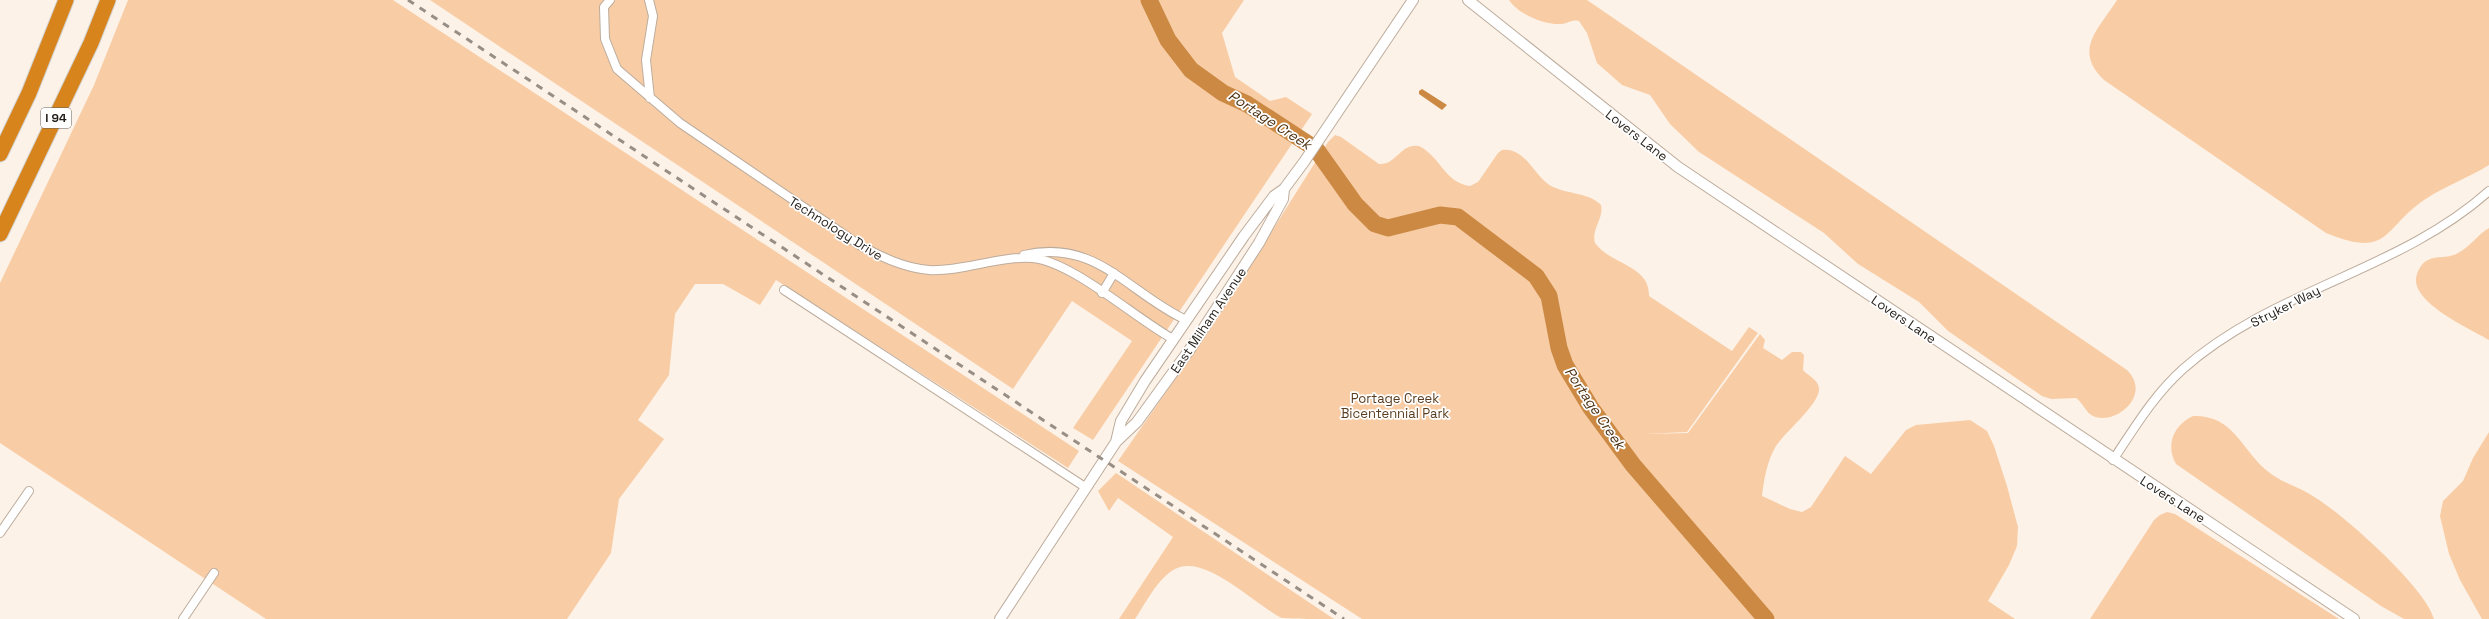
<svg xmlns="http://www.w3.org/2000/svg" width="2489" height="619" viewBox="0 0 2489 619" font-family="'Space Grotesk',sans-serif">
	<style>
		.green { fill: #f8cda5 }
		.water { fill: #cb8943 }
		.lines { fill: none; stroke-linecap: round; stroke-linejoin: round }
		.river { stroke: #cb8943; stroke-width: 17 }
		.minor-casing { stroke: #bdac9c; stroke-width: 10 }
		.tertiary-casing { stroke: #bdac9c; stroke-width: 12 }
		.motorway-casing { stroke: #d3d2d0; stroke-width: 17 }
		.minor { stroke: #fff; stroke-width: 8 }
		.tertiary { stroke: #fff; stroke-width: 10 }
		.motorway { stroke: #d6841b; stroke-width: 15 }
		.rail { stroke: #978e86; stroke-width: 3; stroke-dasharray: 7 7; stroke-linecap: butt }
		.labels { text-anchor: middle; stroke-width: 3.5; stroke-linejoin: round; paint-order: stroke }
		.shield { fill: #fff; stroke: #64605c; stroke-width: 1 }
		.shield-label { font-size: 12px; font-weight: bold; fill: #221c16 }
		.street-label { font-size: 13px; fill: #221c16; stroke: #fff }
		.park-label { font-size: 13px; fill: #593c1f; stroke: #fff }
		.water-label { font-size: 14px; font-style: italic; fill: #4c3012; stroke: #fff }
	</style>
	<rect width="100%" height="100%" fill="#fdf2e8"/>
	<path class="green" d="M128 0H393L1079 451 1068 468 776 280 760 305 723 284H695L675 314 669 375 638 420 664 439 619 499 611 553 567 619H266L0 443V283L94 85Z
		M430 0H1244L1222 33 1235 77 1270 101 1286 97 1312 114 1093 440 1073 428 1132 341 1072 301 1013 389Z
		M1509 0H1587L2127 370C2153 396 2114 426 2093 416 2086 413 2083 403 2076 398L2051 399 2042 396 1948 331 1919 302 1858 264 1824 233 1699 152 1670 124 1650 95 1622 85 1597 63 1587 33 1579 21C1571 19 1568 24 1561 24 1544 25 1518 14 1509 0Z
		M2117 0H2489V165C2468 178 2445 186 2424 200 2382 229 2390 259 2326 233L2104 80C2073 50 2098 30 2117 0Z
		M1335 135 1341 137 1379 164C1397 165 1400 143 1419 146 1440 156 1445 183 1470 186L1478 182 1498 153 1502 150C1524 147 1533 173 1548 184 1564 195 1587 191 1601 205 1604 219 1591 229 1595 243 1611 265 1650 265 1649 296L1732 351 1749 327 1758 333 1687 432 1644 434 1688 433 1760 334 1765 340 1763 348 1782 360 1792 352H1801L1804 355 1803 370C1808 376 1818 379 1819 388 1821 403 1785 432 1776 446 1767 461 1764 479 1762 496L1790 509 1802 512 1811 507 1845 456 1871 474 1906 430 1916 425 1970 420 1987 431 1994 446 2007 486 2018 527 2017 546 2009 565 1988 601 2015 619H1362L1118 461 1214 323 1328 142Z
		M2489 228V340C2469 328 2407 301 2417 274 2419 268 2423 262 2428 260 2438 255 2448 259 2458 253 2470 247 2477 235 2489 228Z
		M2193 416C2233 415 2240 447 2266 470 2281 483 2300 487 2316 498 2345 516 2426 588 2434 619H2404L2381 606 2176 464C2165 444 2174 425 2193 416Z
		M2489 432V619H2482L2460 580 2449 554 2440 516 2443 501 2463 481 2473 458Z
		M1116 473 1334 619C1322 619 1291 619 1282 618 1255 605 1205 553 1175 569 1157 579 1146 603 1135 619H1119L1173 537 1118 498 1109 511 1098 491Z
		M2167 512 2175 514 2339 619H2090L2154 520 2160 515Z"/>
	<path class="water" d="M1422 89 1447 105 1442 110 1419 94V91Z"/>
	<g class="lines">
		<path class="river" d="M1149 0 1168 40 1191 70 1223 93 1247 104 1316 149 1355 204 1375 224 1388 228 1440 215 1458 217 1536 276 1549 296 1559 348 1565 365 1591 408 1633 465 1766 619"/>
		<defs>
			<path id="minor" d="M610 0 604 7 605 39 617 69 680 123 861 246C882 257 904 268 929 270 961 272 998 256 1032 258 1072 261 1136 319 1173 339
				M649 0 653 16 646 60 650 98
				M1024 255C1096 238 1128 293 1186 320
				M784 290 1085 487
				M1102 293 1114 273
				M2113 460C2135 427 2154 395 2183 369 2273 289 2400 271 2489 191
				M0 533 29 491
				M183 619 214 573"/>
			<path id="tertiary" d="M1468 0 1678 167 2354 619
				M1116 442 1121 421 1145 381 1244 236 1274 196 1284 189 1304 162 1413 0
				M1000 619 1116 442 1137 422 1190 349 1259 243 1283 199 1284 189"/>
			<path id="motorway" d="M0 154 29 93 66 0
				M0 234 91 43 108 0"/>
		</defs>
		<use href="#minor" class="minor-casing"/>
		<use href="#tertiary" class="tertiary-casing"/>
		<use href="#motorway" class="motorway-casing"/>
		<use href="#minor" class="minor"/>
		<use href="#tertiary" class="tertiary"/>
		<use href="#motorway" class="motorway"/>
		<path class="rail" d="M408 0 1344 619"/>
	</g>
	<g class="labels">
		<rect class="shield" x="41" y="108" width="30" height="20" rx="3"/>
		<g class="shield-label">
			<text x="56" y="122">I 94</text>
		</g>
		<g class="street-label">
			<text transform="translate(1637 135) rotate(38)" y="5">Lovers Lane</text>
			<text transform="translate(836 228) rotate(32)" y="5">Technology Drive</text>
			<text transform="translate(2285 306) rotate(-27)" y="5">Stryker Way</text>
			<text transform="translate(1904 319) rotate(34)" y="5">Lovers Lane</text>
			<text transform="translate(1208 320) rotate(-56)" y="5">East Milham Avenue</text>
			<text transform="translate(2173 499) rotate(33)" y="5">Lovers Lane</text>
		</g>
		<g class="park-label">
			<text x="1395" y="403">Portage Creek<tspan x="1395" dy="15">Bicentennial Park</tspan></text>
		</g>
		<g class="water-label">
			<text transform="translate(1270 120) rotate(33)" y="5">Portage Creek</text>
			<text transform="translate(1595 408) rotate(56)" y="5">Portage Creek</text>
		</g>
	</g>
</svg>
